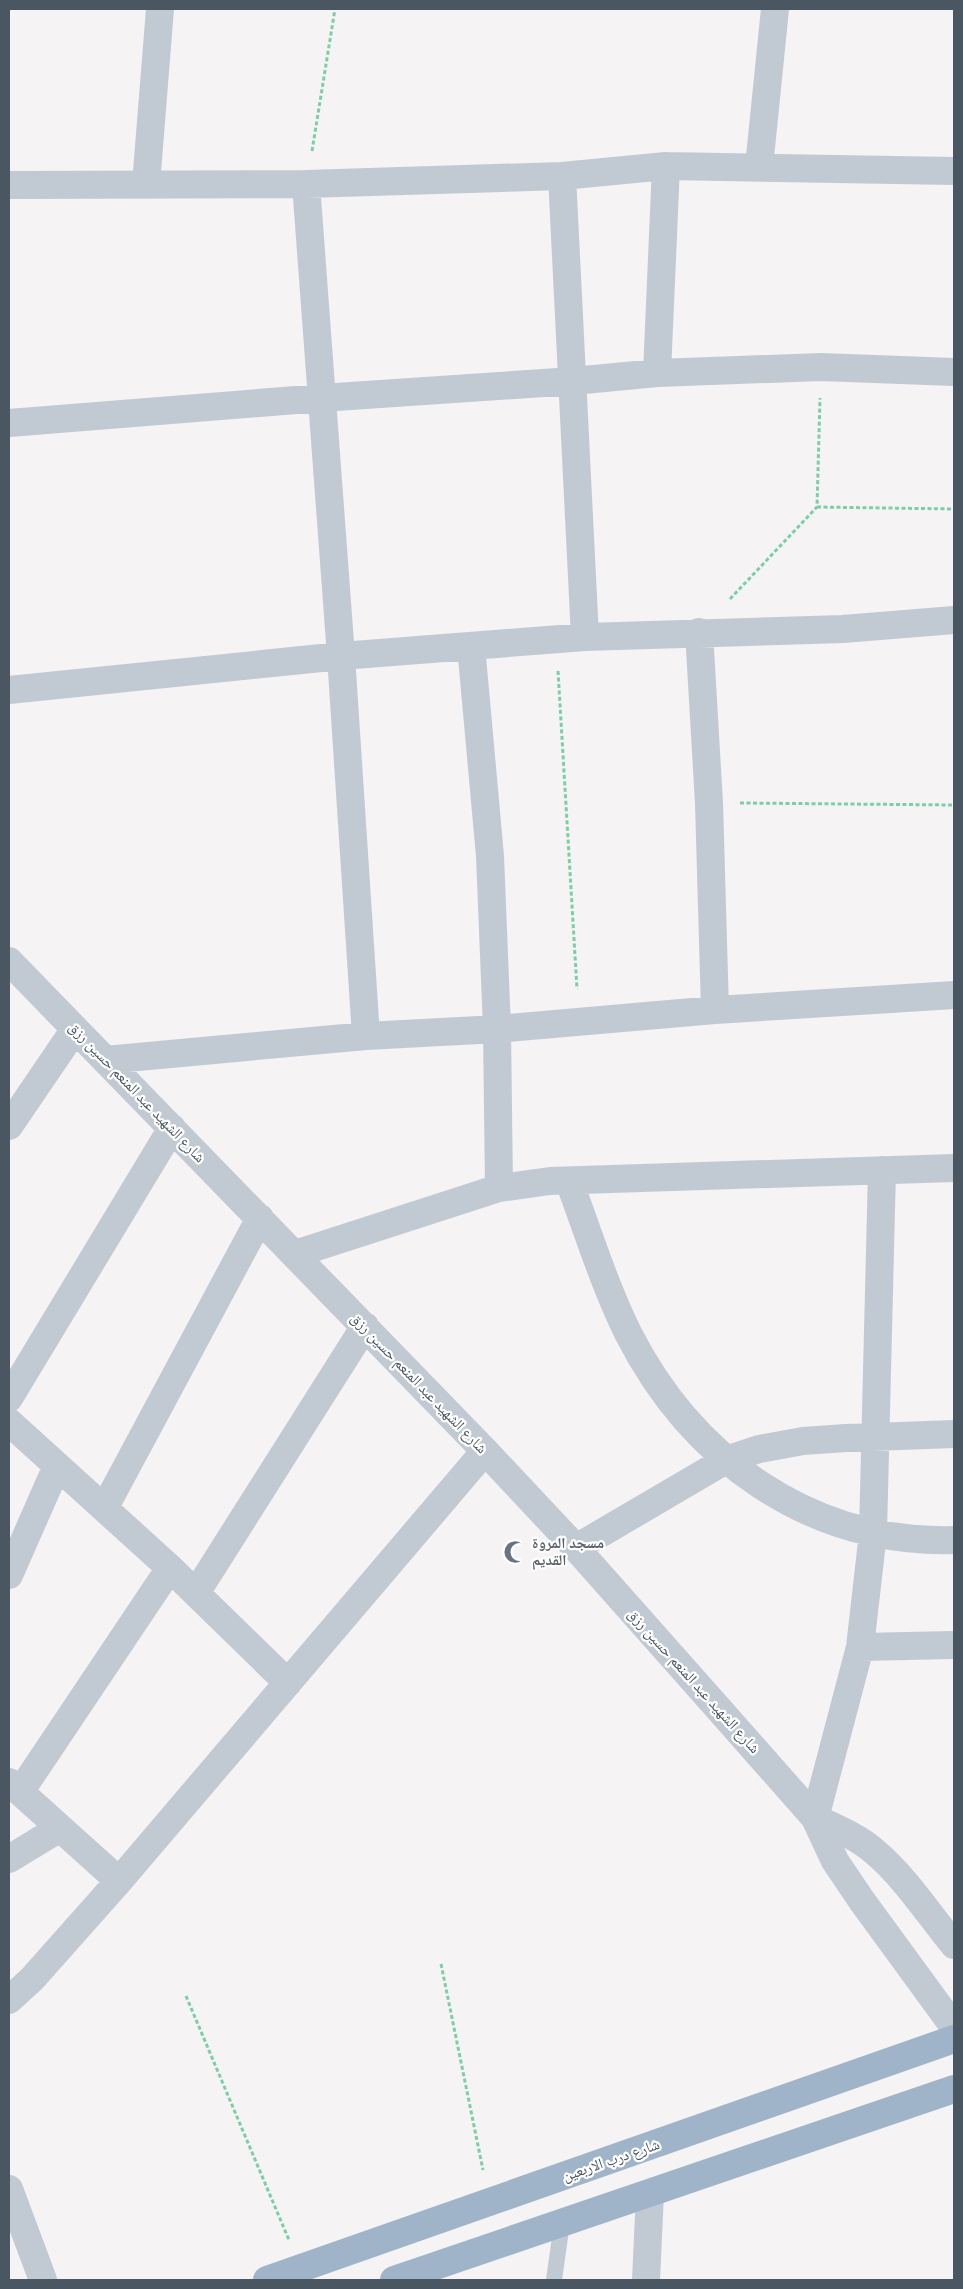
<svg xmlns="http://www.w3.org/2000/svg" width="963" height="2289" viewBox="0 0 963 2289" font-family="'Varela Round','Noto Naskh Arabic',sans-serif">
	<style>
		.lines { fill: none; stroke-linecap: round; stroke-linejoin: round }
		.path { stroke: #7ad0a6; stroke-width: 3; stroke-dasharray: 4 2.5; stroke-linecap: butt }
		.service { stroke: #c1cad2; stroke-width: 16 }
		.minor { stroke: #c1cad2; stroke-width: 28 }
		.trunk { stroke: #9fb4c9; stroke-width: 28 }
		.labels { text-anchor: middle; stroke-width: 4.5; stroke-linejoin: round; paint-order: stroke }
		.street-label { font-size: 15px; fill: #4a5661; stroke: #fff }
		.worship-label { font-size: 15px; font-weight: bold; fill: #5b616d; stroke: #fff; text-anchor: start }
	</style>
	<rect width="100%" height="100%" fill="#f5f3f3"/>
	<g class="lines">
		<path class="path" d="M312 151 335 9
			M817 507 954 509
			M730 599 817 507 820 398
			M558 671 577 989
			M740 803 954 805
			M441 1964 483 2170
			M186 1996 289 2240"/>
		<path class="service" d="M554 2280 562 2223"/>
		<path class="minor" d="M759 167 775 9
			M562 176 585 637
			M146 184 160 9
			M306 184 341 656 366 1036
			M9 185 306 184 562 176 666 166 954 171
			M657 373 666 166
			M9 423 321 398 573 381 657 373 821 367 954 372
			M699 632 709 803 715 1010
			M471 646 490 856 497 1029 499 1188
			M9 690 341 656 585 637 843 629 954 620
			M9 961 485 1451 576 1548 717 1707 815 1818 835 1861 862 1901 954 2027
			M105 1060 366 1036 497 1029 715 1010 954 995
			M9 1126 75 1029
			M569 1181C588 1232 604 1284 628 1333 692 1459 810 1544 954 1540
			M295 1254 499 1188 550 1181 954 1168
			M9 1398 172 1128
			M9 1422 170 1568 288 1683
			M105 1507 260 1218
			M576 1548 726 1460 759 1449 803 1441 846 1438 954 1434
			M9 1575 57 1466
			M196 1593 365 1326
			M860 1647 954 1645
			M9 1782 119 1881
			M20 1792 170 1568
			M815 1818 860 1647 873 1533 882 1170
			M815 1818C836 1828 858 1837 875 1852 904 1876 930 1916 954 1945
			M9 1859 60 1828
			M9 2000 32 1979 119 1881 485 1451
			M9 2189 43 2280
			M646 2280 650 2193"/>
		<path class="trunk" d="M267 2280 954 2039
			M394 2280 954 2089"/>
	</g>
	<defs>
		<symbol id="mosque-bare" viewBox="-9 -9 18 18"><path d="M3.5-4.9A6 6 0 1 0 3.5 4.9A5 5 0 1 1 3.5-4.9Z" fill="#6b7280" stroke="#fff" stroke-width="2.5" paint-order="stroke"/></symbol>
	</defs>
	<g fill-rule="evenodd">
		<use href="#mosque-bare" x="499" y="1536" width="32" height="32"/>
	</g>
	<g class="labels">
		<g class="street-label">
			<text transform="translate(137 1092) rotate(46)" y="5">شارع الشهيد عبد المنعم حسين رزق</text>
			<text transform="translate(419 1383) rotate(46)" y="5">شارع الشهيد عبد المنعم حسين رزق</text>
			<text transform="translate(694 1681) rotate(48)" y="5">شارع الشهيد عبد المنعم حسين رزق</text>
			<text transform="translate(611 2160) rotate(-19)" y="5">شارع درب الاربعين</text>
		</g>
		<g class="worship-label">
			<text x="532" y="1548">مسجد المروة<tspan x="532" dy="17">القديم</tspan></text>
		</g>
	</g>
	<rect width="963" height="2289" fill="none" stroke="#4a5661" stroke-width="20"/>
</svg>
